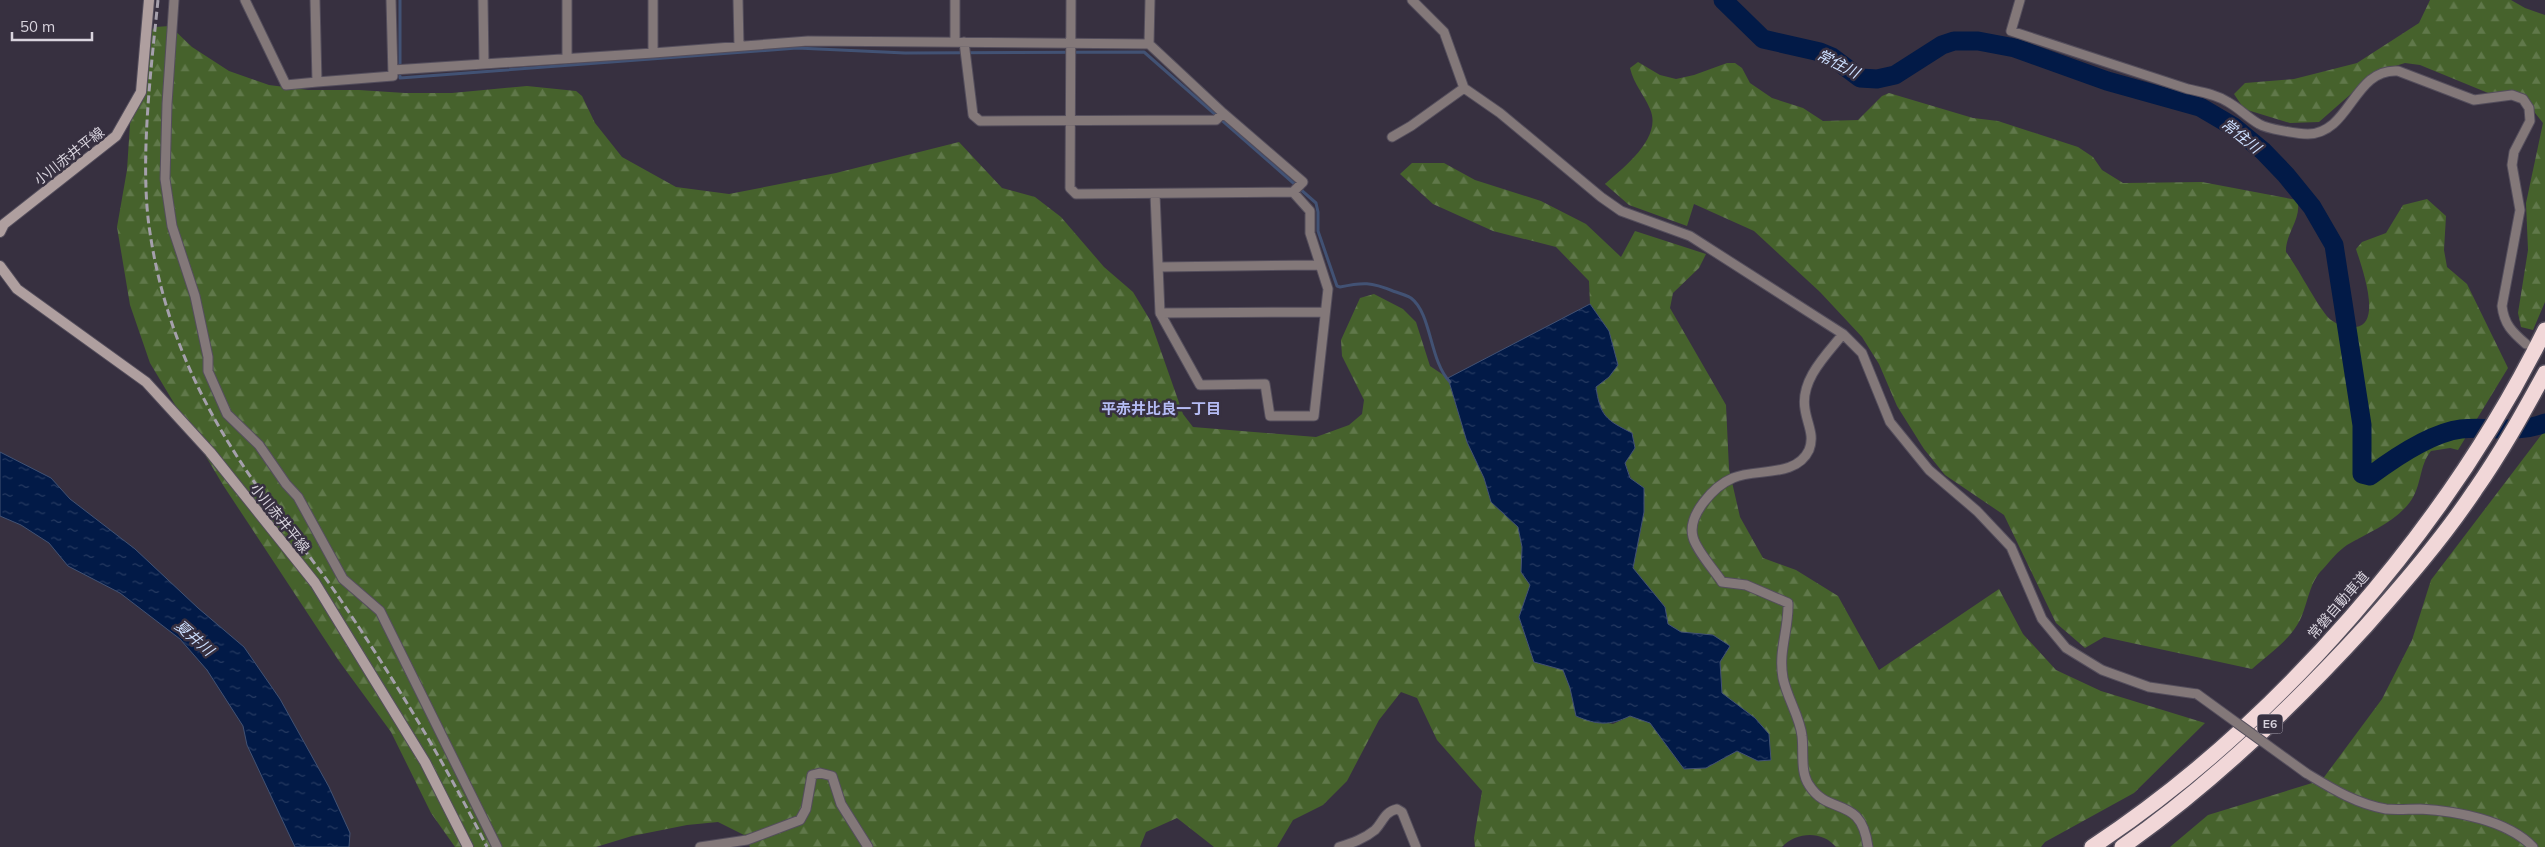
<svg xmlns="http://www.w3.org/2000/svg" width="2545" height="847" viewBox="0 0 2545 847" font-family="Mulish,'Noto Sans JP',sans-serif">
	<style>
		.forest { fill: url(#forest-firs) }
		.water { fill: url(#water-ripples); stroke: #425274 }
		.lines { fill: none; stroke-linecap: round; stroke-linejoin: round }
		.stream { stroke: #425274; stroke-width: 3 }
		.river { stroke: #021a47; stroke-width: 19 }
		.minor-casing { stroke: #544e5c; stroke-width: 11 }
		.secondary-casing { stroke: #544e5c; stroke-width: 12 }
		.motorway-casing { stroke: #544e5c; stroke-width: 18 }
		.minor { stroke: #837879; stroke-width: 9 }
		.secondary { stroke: #af9f9f; stroke-width: 10 }
		.motorway { stroke: #f1d7d8; stroke-width: 15 }
		.rail { stroke: #a5a0ac; stroke-width: 3; stroke-dasharray: 8 4; stroke-linecap: butt }
		.minor-bridge-casing { stroke: #544e5c; stroke-width: 11; stroke-linecap: butt }
		.minor-bridge { stroke: #837879; stroke-width: 9 }
		.labels { text-anchor: middle; stroke-width: 5; stroke-linejoin: round; paint-order: stroke }
		.shield { fill: #373040; stroke: #a8a3af; stroke-width: 1 }
		.shield-label { font-size: 12px; font-weight: bold; fill: #d9d4de }
		.street-label { font-size: 14px; fill: #d9d4de; stroke: #373040 }
		.water-label { font-size: 15px; font-style: italic; fill: #ccdfff; stroke: #373040 }
		.neighbourhood-label { font-size: 15px; font-weight: bold; fill: #b5bcf4; stroke: #373040 }
	</style>
	<defs>
		<pattern id="forest-firs" width="22" height="20" patternUnits="userSpaceOnUse" patternTransform="scale(1.25)"><rect width="22" height="20" fill="#46622c"/><path d="M5 1l3.5 6h-7zM16 11l3.5 6h-7z" fill="#60784a"/></pattern>
		<pattern id="water-ripples" width="26" height="14" patternUnits="userSpaceOnUse" patternTransform="scale(1.25)"><rect width="26" height="14" fill="#021a47"/><path d="M2 4q2-2 4 0t4 0M15 11q2-2 4 0t4 0" fill="none" stroke="#263a61"/></pattern>
	</defs>
	<rect width="100%" height="100%" fill="#373040"/>
	<path class="forest" d="M2430 0H2511L2525 8 2545 15V302L2533 330 2521 327 2518 313 2528 250 2526 203 2543 123 2524 99 2493 95 2420 65 2405 63 2376 72 2319 122 2290 123 2244 109 2234 94 2245 83 2294 79 2357 63 2419 23Z
		M170 26 192 47 229 71 269 85 308 90H359L405 93H452L527 86 576 91 582 96 595 123 622 157 676 187 729 194 836 173 959 142 1002 188 1035 197 1061 217 1104 267 1133 292 1150 320 1183 414 1193 427 1316 437 1349 425 1362 414 1364 400 1342 356 1341 340 1360 298 1374 294 1403 309 1416 322 1430 366 1448 378 1467 442 1484 478 1491 502 1518 527 1522 547 1521 572 1530 585 1519 617 1534 662 1563 670 1570 688 1576 716 1613 724 1630 716 1650 723 1684 769 1706 768 1737 751 1758 761 1733 704 1722 693 1720 662 1668 624 1665 607 1633 568 1644 512 1625 463 1635 448 1632 433C1606 420 1601 416 1596 387L1609 377V331L1590 304 1589 281 1556 247 1493 231 1433 204 1400 174 1412 163H1444L1475 180 1541 201 1586 224 1621 257 1635 231 1706 254 1699 268 1673 293 1670 308 1726 405 1729 469 1740 517 1763 558 1796 570 1838 596 1879 670 1999 589 2023 634 2056 670 2101 691 2205 723 2134 793 2045 842 2041 847H1836C1822 830 1796 832 1782 847H1475L1474 838 1482 791 1437 740 1417 698 1401 692 1379 720 1347 781 1323 805 1293 820 1277 847H1214L1177 818 1146 832 1140 847H750L744 835 718 822 687 825 632 836 596 847H455L431 813 391 732 339 661 223 485 150 363 130 305 117 227 127 170 130 124 146 36 155 27Z
		M1638 62 1660 75 1676 79 1694 75 1727 63H1735L1742 68 1750 83 1772 98 1803 108 1823 121 1858 120 1882 96 1889 93 1973 118 1998 121 2078 147 2093 157 2102 170 2123 183 2202 182 2297 200C2303 217 2285 234 2286 252 2297 266 2321 313 2331 320 2338 325 2347 328 2356 327 2383 324 2361 265 2356 249L2362 242 2386 233 2403 205 2427 199 2446 216 2444 250 2447 267 2467 284 2508 368 2458 450 2450 448 2431 451C2419 465 2422 486 2410 502 2394 523 2369 532 2347 545 2338 551 2330 561 2323 569 2309 582 2308 604 2300 620 2290 640 2268 655 2252 669L2104 637 2085 648 2056 623 2004 515 1945 475 1924 449 1897 406 1879 364 1862 337 1820 292 1754 231 1694 204 1687 226 1629 205 1605 184C1623 168 1663 138 1650 109 1644 94 1634 85 1630 68Z
		M2545 430V847H2170L2208 815 2322 780 2382 699 2412 640 2431 580Z"/>
	<path class="water" d="M1590 304 1609 331 1618 365 1609 377 1596 387C1600 416 1606 420 1632 433L1635 448 1625 463 1630 478 1644 488V512L1633 568 1665 607 1668 624 1681 632 1713 635 1730 646 1720 662 1722 693 1755 718 1769 734 1771 760 1758 761 1737 751 1706 768 1684 769 1650 723 1630 716C1609 726 1597 725 1576 716L1570 688 1563 670 1534 662 1519 617 1530 585 1521 572 1522 547 1518 527 1491 502 1484 478 1467 442 1448 378Z
		M0 452 51 478 70 499 135 549 198 608 244 647 280 699 329 787 350 833 349 847H295L247 745 243 726 207 670 180 639 120 593 68 566 49 543 21 525 0 516Z"/>
	<g class="lines">
		<path class="stream" d="M400 0V64
			M400 76V78L797 48 905 53 1144 52 1316 203 1318 212V231L1337 286 1340 287C1363 282 1371 282 1393 291 1399 293 1406 295 1411 298 1432 314 1429 360 1450 382"/>
		<path class="river" d="M1723 0 1763 39 1820 52 1832 57 1860 78 1877 79 1895 75 1942 45 1954 41H1978L2015 48 2107 81 2200 107 2234 127 2263 151 2286 175 2312 207 2334 245 2362 425V474L2370 476C2394 458 2430 433 2461 429 2489 426 2518 434 2545 423"/>
		<defs>
			<path id="minor" d="M174 0 167 104 165 179 172 226 195 296 208 357V371L227 414 259 445 286 484 298 497 343 579 380 611 497 847
				M245 0 286 85 317 82 315 0
				M483 0 484 64
				M567 0V58
				M738 0 739 46
				M1071 0 1070 188 1076 194 1293 192 1310 211V233L1328 289 1314 416H1270L1265 384 1200 385 1160 313
				M1412 0 1444 32 1464 88 1500 113 1601 197 1621 211 1690 236 1843 334 1862 353 1890 422 1929 470 1977 511 2011 547 2042 619 2066 648 2102 670 2149 687 2197 694
				M2020 0 2011 31 2188 89C2201 92 2215 94 2228 102 2239 108 2248 118 2259 124 2267 129 2299 134 2308 134 2351 133 2353 68 2398 71L2474 100 2512 95 2523 99 2529 108 2530 121 2514 152 2512 165 2520 210 2502 306C2504 324 2512 332 2526 344
				M955 42V0
				M964 42 973 115 980 121 1216 120 1223 113
				M1149 44 1223 113 1303 182 1293 192
				M653 53 808 41 1149 44 1150 0
				M393 70 653 53V0
				M317 82 393 76 391 0
				M1392 137 1411 126 1464 88
				M1155 194 1160 313 1325 312
				M1159 267 1320 265
				M1843 334C1826 355 1800 380 1805 409 1807 424 1815 435 1809 450 1796 478 1756 468 1733 478 1714 486 1687 515 1693 537 1696 550 1715 571 1722 582L1746 585 1788 603C1789 629 1778 651 1783 678 1787 698 1800 717 1802 736 1804 751 1800 772 1809 785 1829 817 1861 794 1868 847
				M2306 773C2331 788 2356 804 2386 809 2397 810 2409 809 2420 809 2456 811 2507 820 2533 847
				M700 847 747 840 800 820 806 809 812 775 820 773 832 776 841 804 868 847
				M1339 847C1352 843 1364 839 1375 830 1383 822 1384 812 1397 809L1402 812 1416 847"/>
			<path id="secondary" d="M0 232 4 224 116 136 141 92 149 0
				M0 266 17 289 146 382 210 452 315 583 425 762 468 847"/>
			<path id="motorway" d="M2092 847C2277 725 2447 528 2545 330
				M2122 847C2212 784 2292 707 2366 626 2404 583 2443 538 2475 490 2501 453 2523 413 2545 373"/>
		</defs>
		<use href="#minor" class="minor-casing"/>
		<use href="#secondary" class="secondary-casing"/>
		<use href="#motorway" class="motorway-casing"/>
		<use href="#minor" class="minor"/>
		<use href="#secondary" class="secondary"/>
		<use href="#motorway" class="motorway"/>
		<path class="rail" d="M158 0C151 69 140 158 149 226 163 327 203 411 262 493 287 529 316 563 340 599 394 679 444 761 487 847"/>
		<defs>
			<path id="minor-bridge" d="M2197 694 2306 773"/>
		</defs>
		<use href="#minor-bridge" class="minor-bridge-casing"/>
		<use href="#minor-bridge" class="minor-bridge"/>
	</g>
	<g class="labels">
		<rect class="shield" x="2257.5" y="714.5" width="25" height="19" rx="4"/>
		<g class="shield-label">
			<text x="2270" y="728">E6</text>
		</g>
		<g class="street-label">
			<text transform="translate(69 156) rotate(-38)" y="5">小川赤井平線</text>
			<text transform="translate(280 518) rotate(51)" y="5">小川赤井平線</text>
			<text transform="translate(2338 605) rotate(-49)" y="5">常磐自動車道</text>
		</g>
		<g class="water-label">
			<text transform="translate(1838 64) rotate(27)" y="5">常住川</text>
			<text transform="translate(2241 136) rotate(39)" y="5">常住川</text>
			<text transform="translate(194 638) rotate(41)" y="5">夏井川</text>
		</g>
		<g class="neighbourhood-label">
			<text x="1161" y="414">平赤井比良一丁目</text>
		</g>
	</g>
	<path d="M12 32v8h80v-8" fill="none" stroke="#d9d4de" stroke-width="2.5"/>
	<text x="20" y="32" font-size="15" fill="#d9d4de" stroke="#373040" stroke-width="4" paint-order="stroke">50 m</text>
</svg>
